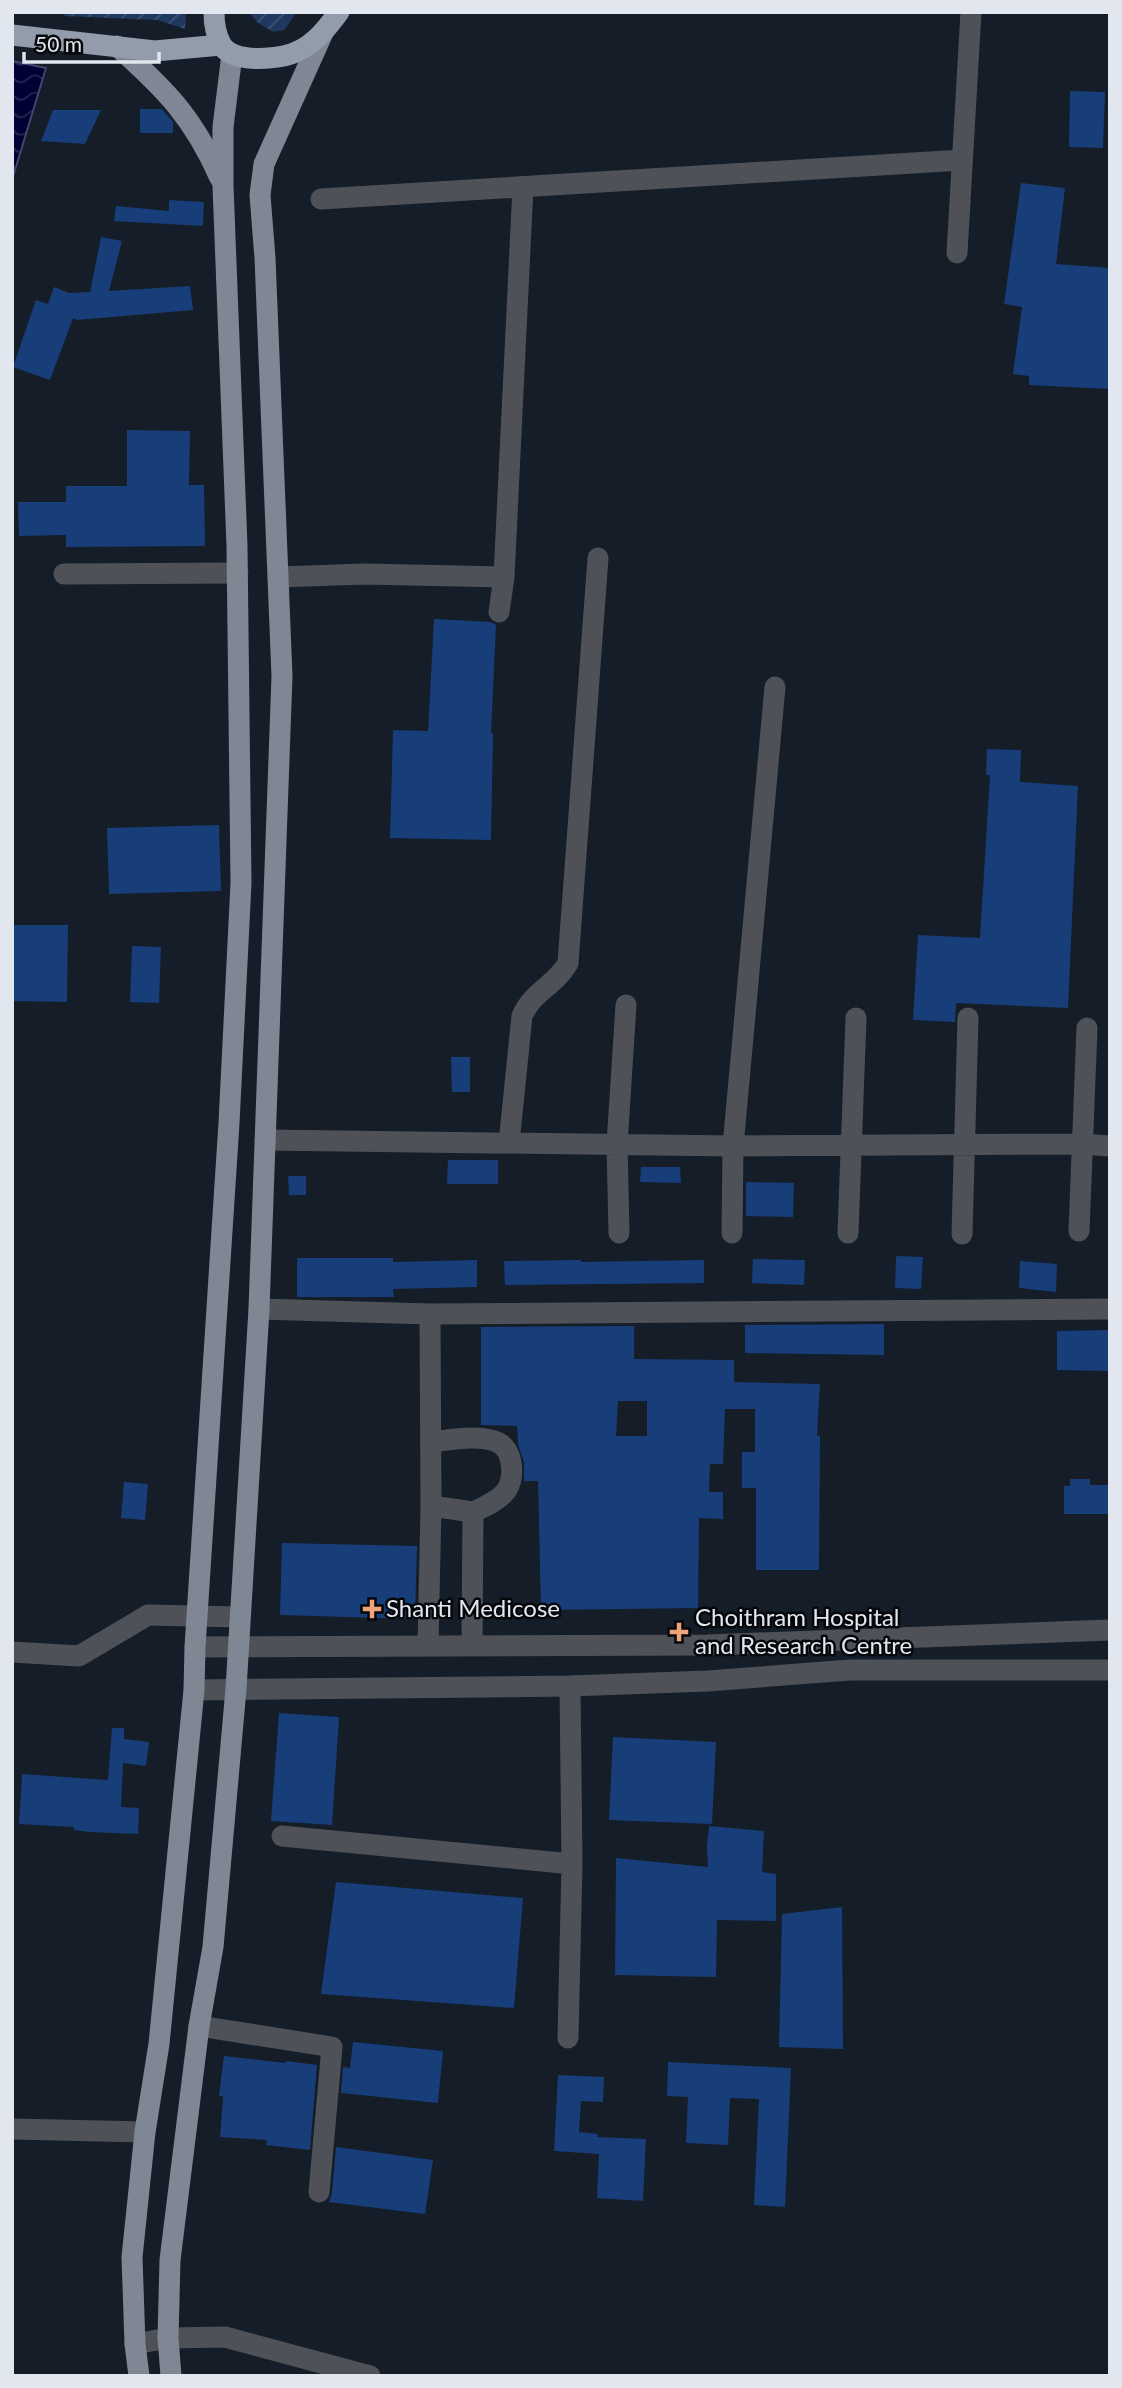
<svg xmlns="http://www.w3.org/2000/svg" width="1122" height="2388" viewBox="0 0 1122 2388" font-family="Lato,sans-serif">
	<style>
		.garden { fill: url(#garden-furrows) }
		.water { fill: url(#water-waves); stroke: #44456c; stroke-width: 2 }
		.building { fill: #173e79; fill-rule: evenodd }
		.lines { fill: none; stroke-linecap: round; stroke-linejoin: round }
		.minor { stroke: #4e5258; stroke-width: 21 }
		.major { stroke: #7f8794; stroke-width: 21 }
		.highway { stroke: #939cab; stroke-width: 21 }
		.poi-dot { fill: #f0a279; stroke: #05070b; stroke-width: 2.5 }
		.labels { text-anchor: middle; stroke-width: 5; stroke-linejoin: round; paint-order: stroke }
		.poi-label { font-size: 24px; fill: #e2e7ef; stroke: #05070b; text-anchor: start }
	</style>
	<defs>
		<pattern id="garden-furrows" width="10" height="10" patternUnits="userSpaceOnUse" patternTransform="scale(1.75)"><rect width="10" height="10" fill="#1e3860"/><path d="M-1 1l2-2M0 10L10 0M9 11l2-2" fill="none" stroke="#3e5577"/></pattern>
		<pattern id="water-waves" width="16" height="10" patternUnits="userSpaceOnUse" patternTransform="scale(1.75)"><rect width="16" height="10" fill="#000034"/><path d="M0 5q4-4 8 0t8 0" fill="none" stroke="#252552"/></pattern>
	</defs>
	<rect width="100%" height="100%" fill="#151d28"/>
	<path class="garden" d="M65 12H186L185 29 157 20 64 16Z
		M249 12H297L284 30 273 32 257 22Z"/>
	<path class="water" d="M12 61 46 68 12 180Z"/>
	<path class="building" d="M1070 91 1105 92 1103 148 1069 147Z
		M140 109H162L173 122V133H140Z
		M53 110H101L85 144 41 141Z
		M1021 183 1065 188 1056 264 1110 268V389L1029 385V376L1013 374 1022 307 1004 304Z
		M169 200 204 202 203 226 114 221 116 206 169 211Z
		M101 237 122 241 109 291 190 286 193 310 77 320 73 318 50 380 13 367 36 300 48 304 54 287 69 293 90 292Z
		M127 430 190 431 189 485H204L205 546 66 547V535L19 536 18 502H66V486H127Z
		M434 619 491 622 496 625 491 733H493L491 840 390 838 393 730 428 731Z
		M987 749 1021 750 1020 782 1078 786 1068 1008 956 1003 955 1022 913 1020 918 935 980 938 990 775H986Z
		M219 825 221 891 109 894 107 828Z
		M12 925H68L67 1002 12 1001Z
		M132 946 161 947 159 1003 130 1002Z
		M451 1057H470V1092H452Z
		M448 1160H498V1184H447Z
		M641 1167H680L681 1183 640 1182Z
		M288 1176H306V1195H289Z
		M746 1182 794 1183 793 1217 746 1216Z
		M896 1256 923 1257 921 1289 895 1288Z
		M297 1258H393V1262L477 1260V1287L393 1289 394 1297H297Z
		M753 1259 805 1260 804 1285 752 1283Z
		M581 1260V1262L704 1260V1283L505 1285 504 1261Z
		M1020 1261 1057 1264 1056 1292 1019 1288Z
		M884 1324V1355L745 1353V1325Z
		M634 1326V1359L734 1360V1382L820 1384 817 1436H820L819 1570H756V1488H742V1452H755V1409H725L723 1464H710L709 1492H723V1519L699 1518 698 1608 541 1610 538 1481H524V1463L518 1444 517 1426 481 1425V1327ZM618 1401H647V1436H616Z
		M1110 1330V1371L1057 1370V1331Z
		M1070 1479H1090V1485H1110V1514H1064V1486H1070Z
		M124 1482 148 1484 145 1520 121 1518Z
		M282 1543 417 1546 415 1619 280 1615Z
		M279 1713 339 1717 332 1825 271 1821Z
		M112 1728H124V1739L149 1742 146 1766 123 1763 121 1807 139 1808 138 1834 89 1832 74 1830V1827L19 1824 22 1774 108 1780Z
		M613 1737 716 1742 712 1824 609 1820Z
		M709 1826 764 1831 762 1872 776 1874V1921L717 1920 716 1977 615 1975 616 1858 708 1867 707 1846Z
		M336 1882 523 1898 514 2008 321 1994Z
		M842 1907 843 2049 779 2047 782 1914Z
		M353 2042 443 2051 438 2103 341 2093 343 2067 350 2068Z
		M224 2056 286 2063V2061L317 2065 310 2150 266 2145 267 2140 220 2137 223 2096H219Z
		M668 2062 791 2068 785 2207 754 2205 759 2099 730 2098 728 2145 686 2143 688 2097 667 2096Z
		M558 2075 604 2077 603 2102 581 2101 579 2132 598 2134 597 2137 646 2139 643 2201 597 2198 599 2154 554 2151Z
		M336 2147 433 2160 425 2214 329 2202 332 2193Z"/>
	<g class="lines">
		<path class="minor" d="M321 199 962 160
			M957 253 971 12
			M64 574 238 573
			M278 577 365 574 504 577
			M499 612 504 577 523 187
			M265 1140 733 1146 1081 1144 1110 1146
			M509 1143 522 1016C533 991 555 986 568 963L598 558
			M1079 1231 1087 1028
			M619 1233 617 1144 626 1005
			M732 1233 733 1146 775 687
			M848 1233 856 1018
			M962 1234 968 1018
			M259 1309 430 1314
			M431 1442C450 1440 478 1434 497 1442 514 1449 515 1478 506 1491 498 1501 484 1507 473 1512L472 1644
			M431 1506 473 1512
			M428 1644 431 1506 430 1314 1110 1309
			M195 1647 707 1645 1110 1630
			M12 1652 79 1656 148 1615 239 1617
			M194 1690 570 1686 708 1681 850 1670H1110
			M282 1836 572 1864
			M199 2026 332 2047 319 2192
			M568 2038 572 1864 570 1686
			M12 2129 145 2132
			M135 2344 168 2338 225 2337 370 2376"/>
		<path class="major" d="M117 46C166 90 193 117 220 178
			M139 2376 135 2344 132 2257 145 2132 159 2044 194 1690 195 1647 229 1123 241 883 237 546 223 186V127L232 54
			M171 2376 168 2338 170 2260 199 2026 213 1947 236 1689 259 1309 282 676 265 258 260 195 264 164 322 35"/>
		<path class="highway" d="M214 12C214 22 216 35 221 44 231 64 279 60 296 52 315 44 327 28 339 12
			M12 35 155 51 221 45"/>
	</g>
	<g class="poi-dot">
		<path d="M368.5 1598.5h7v7h7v7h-7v7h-7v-7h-7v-7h7z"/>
		<path d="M675.5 1621.5h7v7h7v7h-7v7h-7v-7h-7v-7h7z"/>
	</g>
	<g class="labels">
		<g class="poi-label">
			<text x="386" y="1617">Shanti Medicose</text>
			<text x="695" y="1626">Choithram Hospital<tspan x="695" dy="28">and Research Centre</tspan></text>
		</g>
	</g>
	<rect width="1122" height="2388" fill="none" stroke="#e2e7ef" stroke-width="28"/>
	<path d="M24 52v10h135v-10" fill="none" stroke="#e2e7ef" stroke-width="3.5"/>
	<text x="35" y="52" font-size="21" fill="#e2e7ef" stroke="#05070b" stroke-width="5" paint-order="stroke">50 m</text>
</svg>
